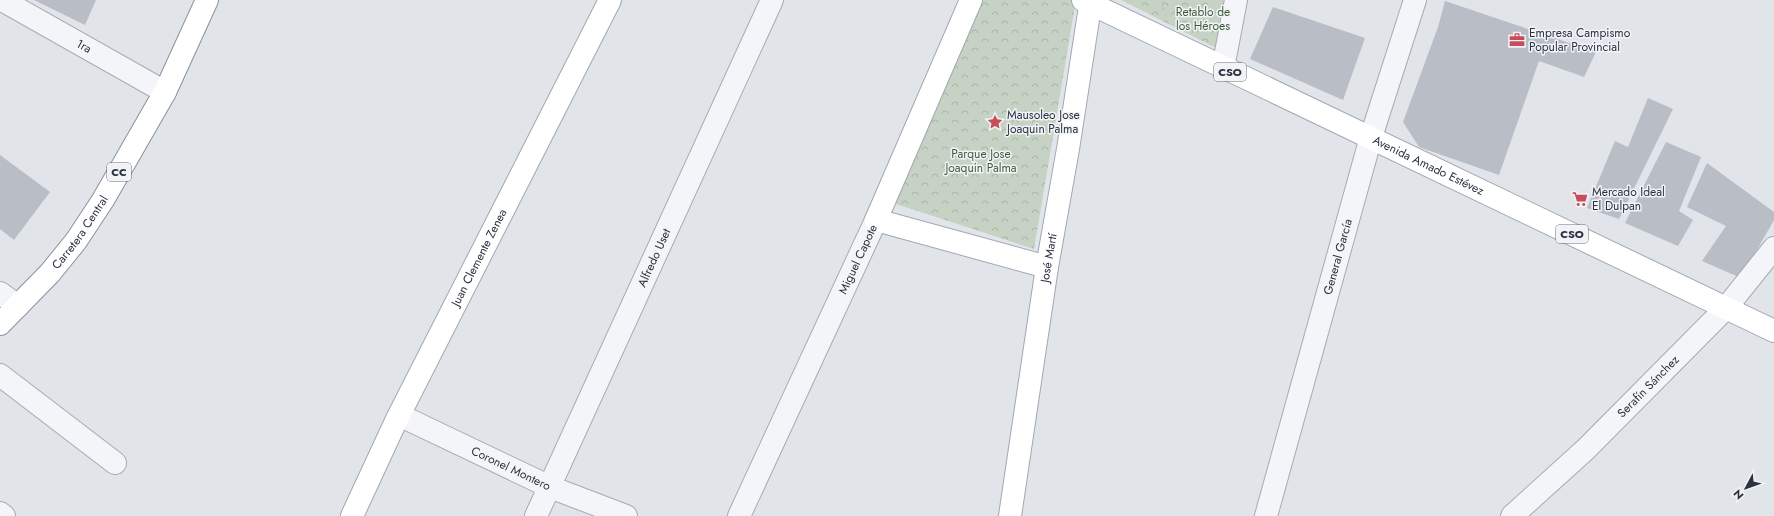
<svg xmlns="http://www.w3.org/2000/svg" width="1774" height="516" viewBox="0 0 1774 516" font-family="Jost,sans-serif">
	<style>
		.park { fill: url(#park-crowns) }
		.building { fill: #b9bdc6 }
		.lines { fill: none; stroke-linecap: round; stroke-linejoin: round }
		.minor-casing { stroke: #a6abb3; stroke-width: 24 }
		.major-casing { stroke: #a1a7b4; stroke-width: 24 }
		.highway-casing { stroke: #8a909f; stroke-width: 24 }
		.path { stroke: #bfc2c8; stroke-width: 2.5; stroke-dasharray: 3 3; stroke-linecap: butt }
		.minor { stroke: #f4f5f8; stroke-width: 22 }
		.major { stroke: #fff; stroke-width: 22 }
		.highway { stroke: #fff; stroke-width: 22 }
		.labels { text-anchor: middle; stroke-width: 3; stroke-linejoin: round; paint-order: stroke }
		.shield { fill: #f1f3f7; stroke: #666b77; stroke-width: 1 }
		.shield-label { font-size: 11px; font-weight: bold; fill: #2a3140 }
		.park-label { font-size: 12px; fill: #3d5b39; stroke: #f1f3f7 }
		.poi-label { font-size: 12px; fill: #2a3140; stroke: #f1f3f7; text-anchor: start }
		.street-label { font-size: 12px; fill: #2a3140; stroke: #f1f3f7 }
	</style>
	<defs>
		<pattern id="park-crowns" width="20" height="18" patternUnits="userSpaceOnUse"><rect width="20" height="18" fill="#c6d2c3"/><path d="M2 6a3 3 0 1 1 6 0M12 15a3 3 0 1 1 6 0" fill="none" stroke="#aab5a9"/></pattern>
	</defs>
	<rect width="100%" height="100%" fill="#e1e4e9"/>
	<path class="park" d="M979 0H1076L1034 249 890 202Z
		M1121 0H1228L1218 49Z"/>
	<path class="building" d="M34 0H96L85 25Z
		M1445 1 1596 52 1584 77 1539 61 1499 175 1419 147 1403 122 1438 27Z
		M1273 7 1365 38 1343 100 1250 59Z
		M1648 98 1673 109 1619 219 1587 208 1615 141 1628 147Z
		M1666 142 1701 157 1679 211 1693 220 1678 246 1625 223Z
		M0 155 50 192 14 240 0 229Z
		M1707 163 1774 212V220L1741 278 1702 261 1726 226 1687 207Z"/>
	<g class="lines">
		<defs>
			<g id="minor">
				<path id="s1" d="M2 0 165 92"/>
				<path d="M1223 68 1236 0"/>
				<path d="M0 293 18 306"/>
				<path d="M0 375 115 463"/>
				<path id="s2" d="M399 415 550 487 626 516"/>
				<path d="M0 513 4 516"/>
				<path id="s3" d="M536 516 772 0"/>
				<path id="s4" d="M739 516 876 220"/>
				<path id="s5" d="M1266 516 1371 137 1415 0"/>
				<path id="s6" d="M1512 516 1586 449 1726 308 1774 248"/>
			</g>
			<g id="major">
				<path d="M971 0 876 220 1047 267"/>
				<path id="s7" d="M1083 0 1774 331"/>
				<path id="s8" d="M352 516 396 421 610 0"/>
				<path id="s9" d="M1010 516 1047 267 1068 149 1091 0"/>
			</g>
			<g id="highway">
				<path id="s10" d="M0 324 50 273 76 241 103 200 165 92 207 0"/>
			</g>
		</defs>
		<use href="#minor" class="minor-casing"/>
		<use href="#major" class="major-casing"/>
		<use href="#highway" class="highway-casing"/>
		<path class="path" d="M1163 10 1164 0"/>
		<use href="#minor" class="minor"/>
		<use href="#major" class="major"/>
		<use href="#highway" class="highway"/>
	</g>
	<defs>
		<symbol id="office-bare" viewBox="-9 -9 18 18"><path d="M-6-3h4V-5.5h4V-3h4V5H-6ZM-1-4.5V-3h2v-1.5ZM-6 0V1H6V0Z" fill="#c74e58" stroke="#f1f3f7" stroke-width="2.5" paint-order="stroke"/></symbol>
		<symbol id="sight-bare" viewBox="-9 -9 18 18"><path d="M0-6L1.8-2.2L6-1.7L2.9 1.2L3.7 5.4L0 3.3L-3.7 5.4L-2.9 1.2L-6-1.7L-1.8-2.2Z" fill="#c74e58" stroke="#f1f3f7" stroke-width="2.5" paint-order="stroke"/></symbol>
		<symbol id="supermarket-bare" viewBox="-9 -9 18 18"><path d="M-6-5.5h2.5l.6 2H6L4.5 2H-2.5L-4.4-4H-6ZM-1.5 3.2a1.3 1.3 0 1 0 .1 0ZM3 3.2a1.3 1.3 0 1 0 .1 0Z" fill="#c74e58" stroke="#f1f3f7" stroke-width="2.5" paint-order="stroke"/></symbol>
	</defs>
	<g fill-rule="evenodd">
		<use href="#office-bare" x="1506" y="29" width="22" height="22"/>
		<use href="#sight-bare" x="984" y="111" width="22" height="22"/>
		<use href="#supermarket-bare" x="1569" y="188" width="22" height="22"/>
	</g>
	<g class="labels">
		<g class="shield">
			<rect x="1214" y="63" width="32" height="18" rx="3"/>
			<rect x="107" y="163" width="24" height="18" rx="3"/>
			<rect x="1556" y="225" width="32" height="18" rx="3"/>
		</g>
		<g class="shield-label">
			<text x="1230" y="76">CSO</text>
			<text x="119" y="176">CC</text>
			<text x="1572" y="238">CSO</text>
		</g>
		<g class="park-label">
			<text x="1203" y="16">Retablo de<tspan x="1203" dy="14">los Héroes</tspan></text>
			<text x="981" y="158">Parque Jose<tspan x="981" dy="14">Joaquin Palma</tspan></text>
		</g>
		<g class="poi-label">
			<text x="1529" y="37">Empresa Campismo<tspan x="1529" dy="14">Popular Provincial</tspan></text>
			<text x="1007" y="119">Mausoleo Jose<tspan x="1007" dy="14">Joaquin Palma</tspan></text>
			<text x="1592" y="196">Mercado Ideal<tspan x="1592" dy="14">El Dulpan</tspan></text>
		</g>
		<g class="street-label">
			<text dy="4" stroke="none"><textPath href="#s1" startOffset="94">1ra</textPath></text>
			<text dy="4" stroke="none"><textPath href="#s7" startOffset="383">Avenida Amado Estévez</textPath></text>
			<text dy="4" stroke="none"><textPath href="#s10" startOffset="122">Carretera Central</textPath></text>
			<text dy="4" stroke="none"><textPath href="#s8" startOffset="288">Juan Clemente Zenea</textPath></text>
			<text dy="4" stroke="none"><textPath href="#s5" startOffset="269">General García</textPath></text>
			<text dy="4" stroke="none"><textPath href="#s3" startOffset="284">Alfredo Uset</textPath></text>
			<text dy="4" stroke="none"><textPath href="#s9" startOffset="261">José Martí</textPath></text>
			<text dy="4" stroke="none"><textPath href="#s4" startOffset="283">Miguel Capote</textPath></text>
			<text dy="4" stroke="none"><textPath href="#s6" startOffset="188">Serafín Sánchez</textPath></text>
			<text dy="4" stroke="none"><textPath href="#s2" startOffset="124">Coronel Montero</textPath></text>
		</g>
	</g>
	<g transform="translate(1746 488) rotate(229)" stroke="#f1f3f7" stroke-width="3" paint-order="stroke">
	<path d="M0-3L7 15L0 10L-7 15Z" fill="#2a3140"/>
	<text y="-6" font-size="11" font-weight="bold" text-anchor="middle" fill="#2a3140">N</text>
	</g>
</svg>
